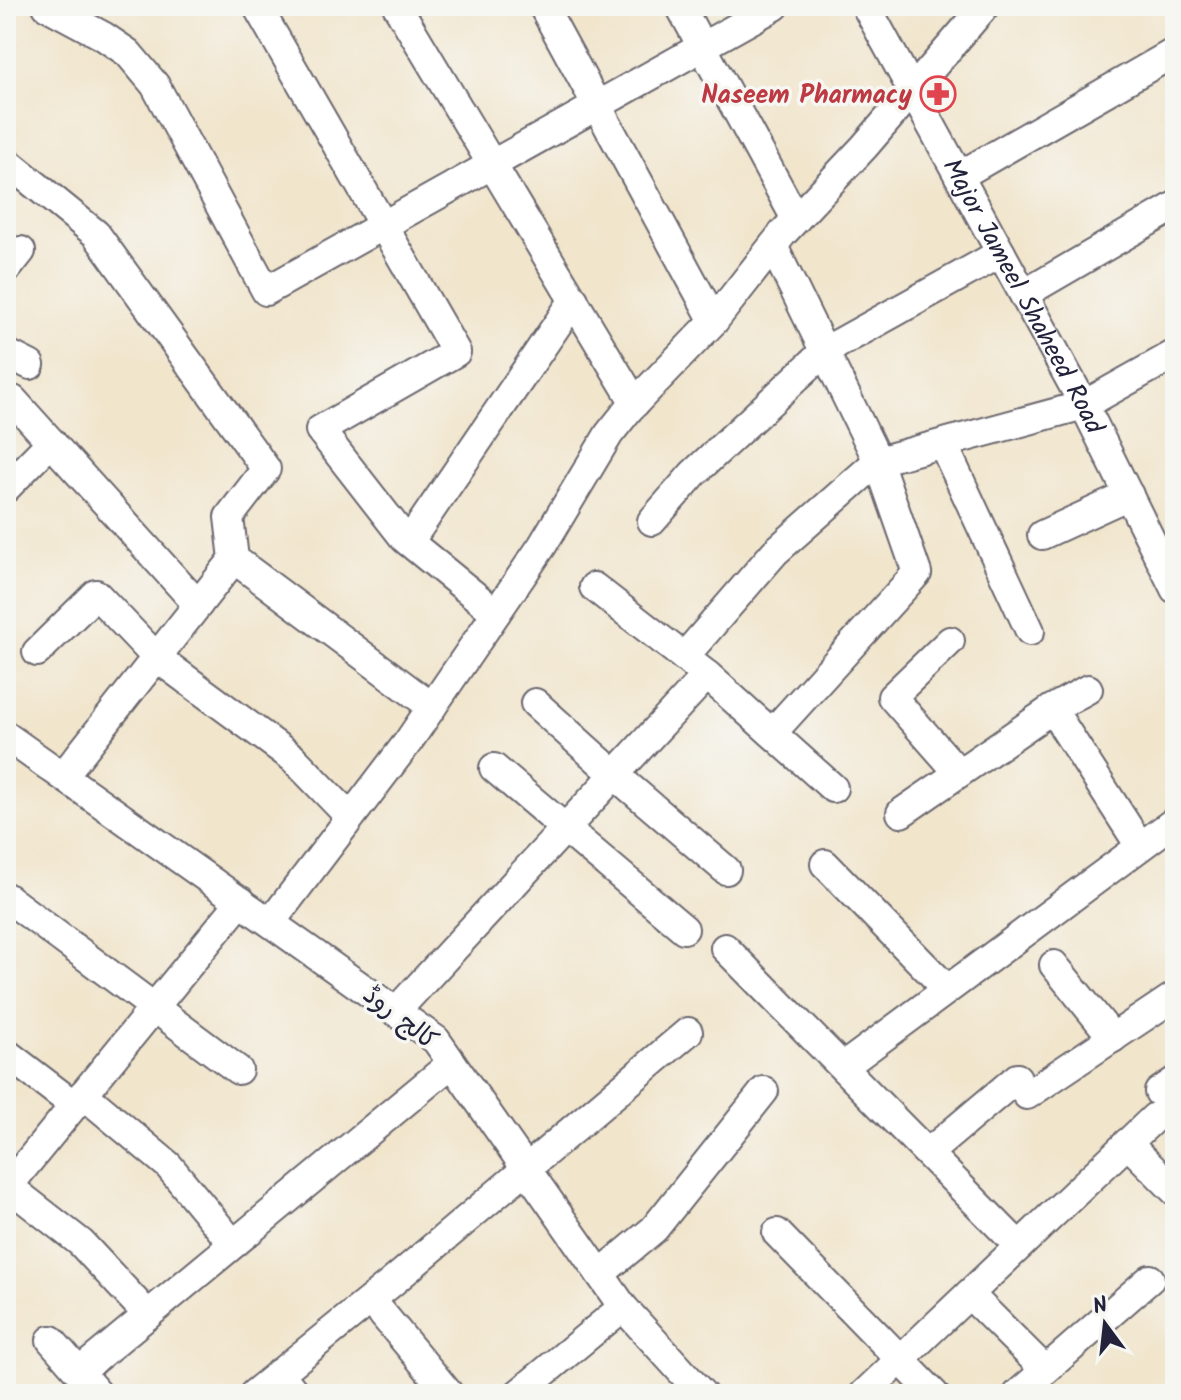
<svg xmlns="http://www.w3.org/2000/svg" width="1181" height="1400" viewBox="0 0 1181 1400" font-family="Kalam,'Playpen Sans Arabic',sans-serif">
	<style>
		.lines { fill: none; stroke-linecap: round; stroke-linejoin: round }
		.minor-casing { stroke: #6a666e; stroke-width: 32 }
		.minor { stroke: #fff; stroke-width: 28 }
		.labels { text-anchor: middle; stroke-width: 7; stroke-linejoin: round; paint-order: stroke }
		.health-label { font-size: 26px; font-weight: bold; fill: #be3a42; stroke: #f6f6f2; text-anchor: end }
		.street-label { font-size: 26px; fill: #22223b; stroke: #f6f6f2 }
	</style>
	<rect width="100%" height="100%" fill="#f6f6f2"/>
	<filter id="ink" filterUnits="userSpaceOnUse"><feTurbulence type="fractalNoise" baseFrequency=".0125" numOctaves="2"/><feDisplacementMap in="SourceGraphic" scale="16" xChannelSelector="R" yChannelSelector="G"/><feConvolveMatrix kernelMatrix="1 2 1 2 8 2 1 2 1" color-interpolation-filters="sRGB"/></filter>
	<filter id="wash" filterUnits="userSpaceOnUse"><feTurbulence type="fractalNoise" baseFrequency=".006" numOctaves="4" result="noise"/><feDisplacementMap in="SourceGraphic" scale="32" xChannelSelector="R" yChannelSelector="G"/><feGaussianBlur stdDeviation="1.8" result="paint"/><feColorMatrix in="noise" values="0 0 0 0 0 0 0 0 0 0 0 0 0 0 0 0 0 1.4 0 .05"/><feComposite in="paint" operator="in"/></filter>
	<g filter="url(#wash)">
		<rect width="100%" height="100%" fill="#f1e5cc"/>
	</g>
	<g filter="url(#ink)">
		<g class="lines">
			<defs>
				<g id="minor">
					<path d="M47 6 103 36 128 53 155 85 266 291 775 6"/>
					<path d="M257 6 456 352 320 430 404 538 496 613"/>
					<path d="M397 6 635 403"/>
					<path d="M543 6 714 321"/>
					<path d="M680 6 796 219"/>
					<path id="s1" d="M866 6 1084 405 1175 589"/>
					<path d="M6 161 96 234 266 469 229 517 234 559 432 707"/>
					<path d="M959 176 1175 52"/>
					<path d="M773 246 878 461 1084 405 1175 354"/>
					<path d="M6 270 21 251"/>
					<path d="M1024 294 1175 206"/>
					<path d="M6 353 30 365"/>
					<path d="M13 400 198 605"/>
					<path d="M943 444 1030 631"/>
					<path d="M6 488 51 442"/>
					<path d="M652 521 693 474 825 351 1001 253"/>
					<path d="M1042 535 1129 495"/>
					<path d="M409 542 574 300"/>
					<path d="M594 587 707 675 833 788"/>
					<path d="M950 641 892 697 959 773"/>
					<path d="M37 652 96 594 156 657 293 758 350 817"/>
					<path d="M684 657 775 552 878 461 917 573 772 733"/>
					<path d="M1088 689 1052 709 1140 846"/>
					<path d="M535 703 615 775 726 870"/>
					<path d="M6 736 436 1040 623 1307 702 1394"/>
					<path d="M494 768 684 929"/>
					<path d="M63 776 234 559"/>
					<path d="M901 813 1052 709"/>
					<path d="M825 864 947 989"/>
					<path d="M6 897 238 1070"/>
					<path d="M271 922 408 742 542 546 609 434 629 409 714 321 783 233 864 147 985 6"/>
					<path d="M725 948 1019 1246"/>
					<path d="M1054 965 1113 1038"/>
					<path d="M396 1011 707 675"/>
					<path d="M6 1053 74 1105"/>
					<path d="M843 1067 1175 821"/>
					<path d="M1159 1092 1175 1081"/>
					<path d="M83 1094 168 1165 233 1244"/>
					<path d="M1027 1095 1175 996"/>
					<path d="M1127 1143 1175 1191"/>
					<path d="M928 1153 1017 1078"/>
					<path d="M8 1186 81 1243 148 1315"/>
					<path d="M6 1189 241 901"/>
					<path d="M777 1233 934 1394"/>
					<path d="M600 1274 654 1229 764 1091"/>
					<path d="M969 1294 1045 1370"/>
					<path d="M371 1300 449 1394"/>
					<path d="M51 1340 98 1394"/>
					<path d="M79 1372 452 1063"/>
					<path d="M279 1373 296 1394"/>
					<path d="M254 1394 390 1284 688 1032"/>
					<path d="M518 1394 623 1307"/>
					<path d="M864 1394 1155 1117"/>
					<path d="M1018 1394 1150 1279"/>
				</g>
			</defs>
			<use href="#minor" class="minor-casing"/>
			<use href="#minor" class="minor"/>
		</g>
	</g>
	<defs>
		<symbol id="pharmacy-ring" viewBox="-11 -11 22 22"><circle r="9.5" fill="#f6f6f2" stroke="#e0444e" stroke-width="1.5"/><path d="M-2-6h4v4h4v4h-4v4h-4v-4h-4v-4h4Z" fill="#e0444e"/></symbol>
	</defs>
	<g fill-rule="evenodd">
		<use href="#pharmacy-ring" x="918" y="74" width="40" height="40"/>
	</g>
	<g class="labels">
		<g class="health-label">
			<text x="912" y="103">Naseem Pharmacy</text>
		</g>
		<g class="street-label">
			<text dy="9" stroke="none"><textPath href="#s1" startOffset="330">Major Jameel Shaheed Road</textPath></text>
			<text transform="translate(401 1017) rotate(38)" y="9">کالج روڈ</text>
		</g>
	</g>
	<rect width="1181" height="1400" fill="none" stroke="#f6f6f2" stroke-width="32"/>
	<g transform="translate(1105 1324) rotate(345)" stroke="#f6f6f2" stroke-width="6" paint-order="stroke">
	<path d="M0-6L14 30L0 20L-14 30Z" fill="#22223b"/>
	<text y="-12" font-size="22" font-weight="bold" text-anchor="middle" fill="#22223b">N</text>
	</g>
</svg>
